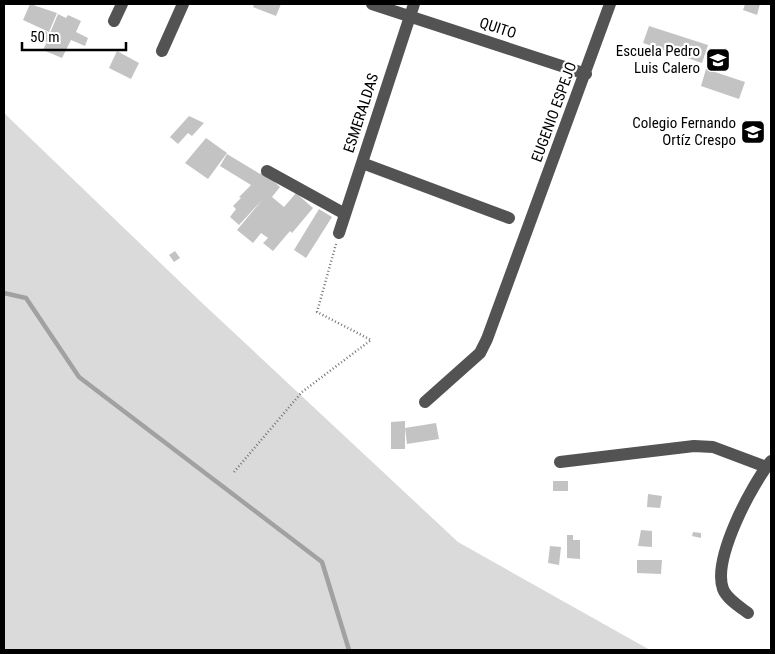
<svg xmlns="http://www.w3.org/2000/svg" width="775" height="654" viewBox="0 0 775 654" font-family="'Roboto Condensed',sans-serif">
	<style>
		.green { fill: #dadada }
		.lines { fill: none; stroke-linecap: round; stroke-linejoin: round }
		.stream { stroke: #a1a1a1; stroke-width: 4.5 }
		.building { fill: #c3c3c3 }
		.path { stroke: #757575; stroke-width: 2.5; stroke-dasharray: 1 2.5; stroke-linecap: butt }
		.minor { stroke: #535353; stroke-width: 12 }
		.labels { text-anchor: middle; stroke-width: 4.5; stroke-linejoin: round; paint-order: stroke }
		.street-label { font-size: 15px; fill: #000; stroke: #fff }
		.poi-label { font-size: 15px; fill: #000; stroke: #fff; text-anchor: end }
	</style>
	<rect width="100%" height="100%" fill="#fff"/>
	<path class="green" d="M4 113 200 301 458 542 650 650H4Z"/>
	<g class="lines">
		<path class="stream" d="M4 293 26 298 79 377 322 562 349 650"/>
	</g>
	<path class="building" d="M30 4 57 13 49 32 23 20Z
		M254 4H281L276 16 253 7Z
		M745 4H760L757 15 743 10Z
		M58 14 66 18 68 15 81 21 76 32 88 38 85 46 71 40 62 58 43 50 47 42 41 39 45 31 50 33Z
		M649 26 708 45 702 63 643 43Z
		M117 51 139 63 131 79 109 68Z
		M706 69 745 82 739 99 701 86Z
		M189 116 204 123 192 136 188 133 178 144 170 137Z
		M206 138 227 153 208 179 185 163Z
		M227 154 260 174 263 171 280 187 272 197 284 207 296 193 313 208 292 233 290 231 273 251 263 243 268 238 261 233 253 243 237 230 263 199 239 225 230 217 236 209 233 206 241 198 239 197 251 185 220 166Z
		M319 209 332 217 306 258 294 250Z
		M175 251 180 258 174 262 169 255Z
		M405 421V449H391V422Z
		M436 423 439 439 407 444 405 428Z
		M553 481H568V491H553Z
		M648 494 662 496 660 508 647 507Z
		M641 530 652 531V547L638 546Z
		M693 532 701 533V538L692 536Z
		M567 535H573V540H580V559L567 558Z
		M550 546 561 547 559 565 548 563Z
		M637 560H662L661 574 637 573Z"/>
	<g class="lines">
		<path class="path" d="M234 472 302 392 371 340 317 312 336 244"/>
		<path class="minor" d="M372 4 586 74
			M114 21 122 4
			M162 51 183 4
			M362 163 509 218
			M267 171 345 214
			M339 233 414 4
			M425 402 480 353 487 339 610 4
			M560 462 694 446 713 447 766 467
			M748 613C740 607 727 599 723 589 712 559 752 484 771 461"/>
	</g>
	<defs>
		<symbol id="school-square" viewBox="-11 -11 22 22"><rect x="-9" y="-9" width="18" height="18" rx="4" fill="#000" stroke="#fff"/><path d="M0-5L7-2L0 1L-7-2ZM-4 1L0 2.5L4 1V4Q0 6-4 4Z" fill="#fff"/></symbol>
		<symbol id="university-square" viewBox="-11 -11 22 22"><rect x="-9" y="-9" width="18" height="18" rx="4" fill="#000" stroke="#fff"/><path d="M0-5L7-2L0 1L-7-2ZM-4 1L0 2.5L4 1V4Q0 6-4 4Z" fill="#fff"/></symbol>
	</defs>
	<g fill-rule="evenodd">
		<use href="#school-square" x="704" y="46" width="28" height="28"/>
		<use href="#university-square" x="739" y="118" width="28" height="28"/>
	</g>
	<g class="labels">
		<g class="street-label">
			<text transform="translate(498 28) rotate(18)" y="5">QUITO</text>
			<text transform="translate(554 112) rotate(-70)" y="5">EUGENIO ESPEJO</text>
			<text transform="translate(361 113) rotate(-72)" y="5">ESMERALDAS</text>
		</g>
		<g class="poi-label">
			<text x="700" y="56">Escuela Pedro<tspan x="700" dy="17">Luis Calero</tspan></text>
			<text x="736" y="128">Colegio Fernando<tspan x="736" dy="17">Ortíz Crespo</tspan></text>
		</g>
	</g>
	<rect width="775" height="654" fill="none" stroke="#000000" stroke-width="10"/>
	<path d="M22 42v8h104v-8" fill="none" stroke="#000000" stroke-width="2.5"/>
	<text x="30" y="42" font-size="15" fill="#000000" stroke="#ffffff" stroke-width="4" paint-order="stroke">50 m</text>
</svg>
